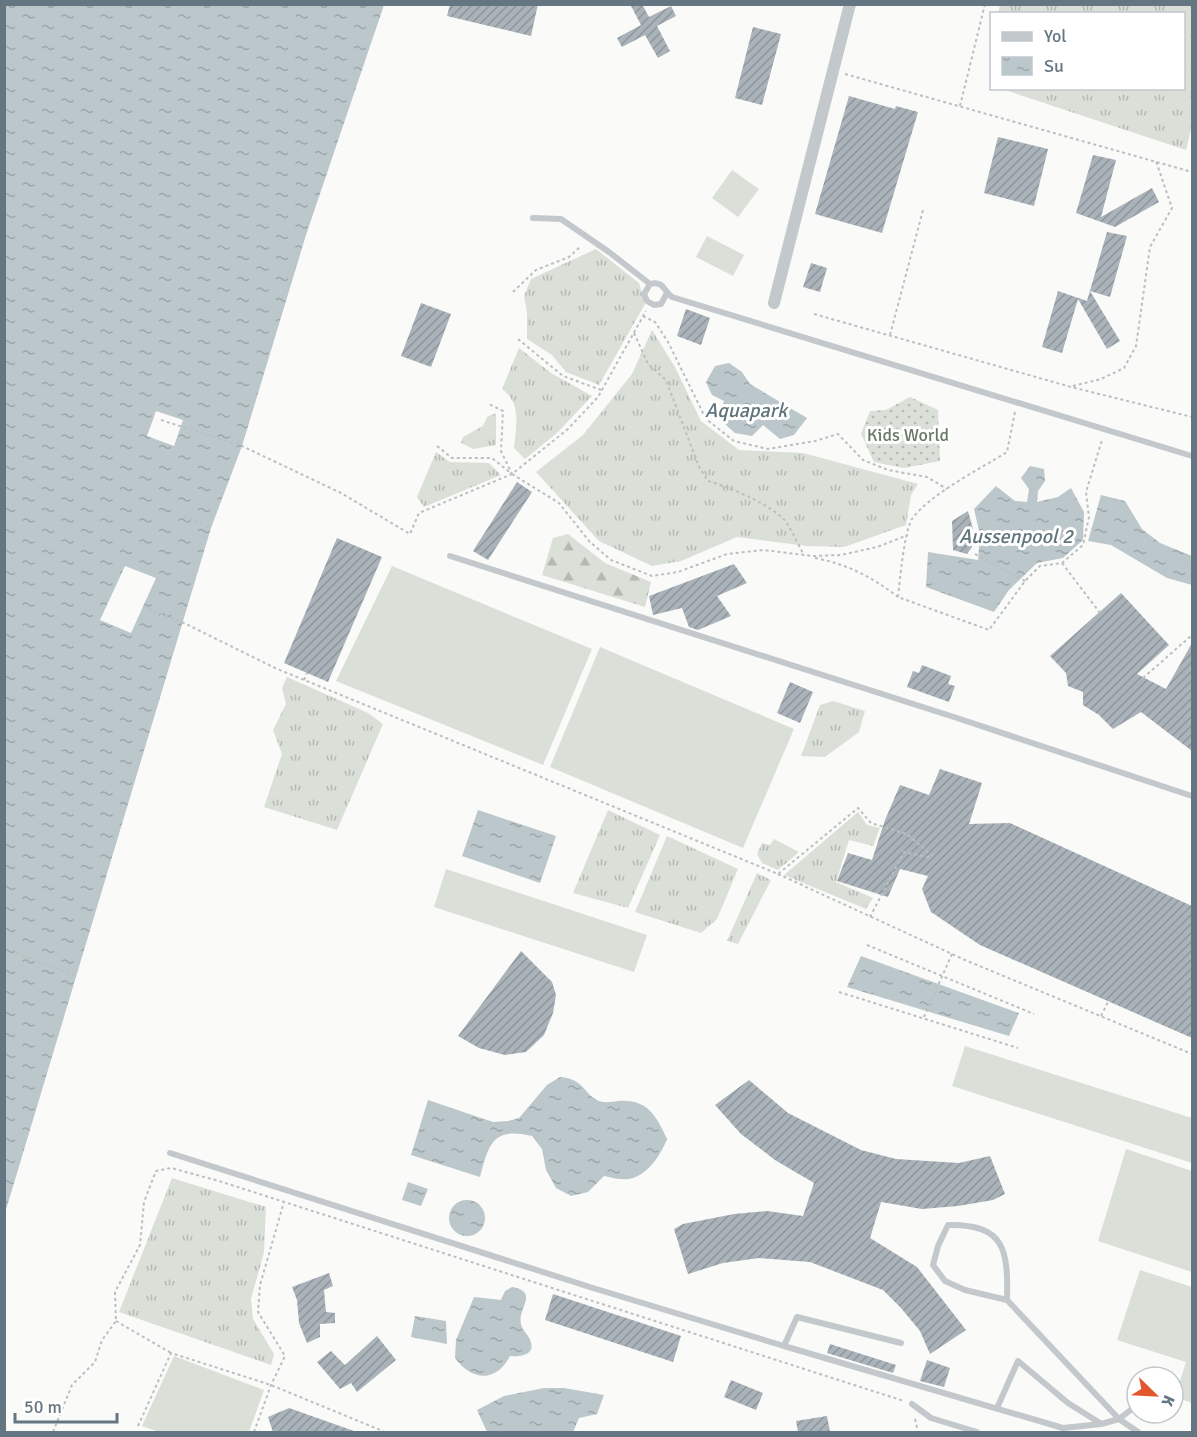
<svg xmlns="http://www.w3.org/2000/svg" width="1197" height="1437" viewBox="0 0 1197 1437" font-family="Signika,sans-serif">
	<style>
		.grass { fill: url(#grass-tufts) }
		.forest { fill: url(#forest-firs) }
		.park { fill: url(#park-dots) }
		.garden { fill: #dadfd7 }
		.water { fill: url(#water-ripples) }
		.pier { fill: #fafaf8 }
		.building { fill: url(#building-hatch) }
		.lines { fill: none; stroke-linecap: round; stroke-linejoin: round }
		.path { stroke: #bbbfc2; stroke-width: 2; stroke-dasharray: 3 3; stroke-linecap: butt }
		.lane { stroke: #c3c8cc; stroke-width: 6 }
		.street { stroke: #c3c8cc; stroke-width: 12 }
		.labels { text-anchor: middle; stroke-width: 6; stroke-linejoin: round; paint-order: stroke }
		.park-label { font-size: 18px; fill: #687a64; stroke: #fff }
		.water-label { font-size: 20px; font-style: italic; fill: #60757c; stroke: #fff }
	</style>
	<defs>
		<pattern id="grass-tufts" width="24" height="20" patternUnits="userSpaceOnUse" patternTransform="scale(1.5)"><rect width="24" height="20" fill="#dadfd7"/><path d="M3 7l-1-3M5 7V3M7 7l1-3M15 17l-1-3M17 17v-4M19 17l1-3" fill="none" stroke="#b4b9b4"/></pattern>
		<pattern id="forest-firs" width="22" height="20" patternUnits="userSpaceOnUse" patternTransform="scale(1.5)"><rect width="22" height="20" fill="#dadfd7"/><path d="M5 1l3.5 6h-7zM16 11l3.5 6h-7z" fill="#b4b9b4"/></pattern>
		<pattern id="park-dots" width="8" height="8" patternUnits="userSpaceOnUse" patternTransform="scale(1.5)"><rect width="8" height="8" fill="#dadfd7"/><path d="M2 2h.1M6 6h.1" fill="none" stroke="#b4b9b4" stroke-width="1.8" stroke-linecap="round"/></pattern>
		<pattern id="water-ripples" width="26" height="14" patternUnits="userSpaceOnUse" patternTransform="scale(1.5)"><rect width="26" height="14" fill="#bbc7cb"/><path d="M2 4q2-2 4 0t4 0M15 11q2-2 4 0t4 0" fill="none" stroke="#9ca6aa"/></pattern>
		<pattern id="building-hatch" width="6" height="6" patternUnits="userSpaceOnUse" patternTransform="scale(1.5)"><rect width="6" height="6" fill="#aab3b9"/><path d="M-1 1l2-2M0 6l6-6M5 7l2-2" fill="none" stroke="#8e969c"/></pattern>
	</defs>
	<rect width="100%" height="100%" fill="#fafaf8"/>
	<path class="grass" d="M1000 5H1192V125L1186 150 1002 89 1184 88V14L998 13Z
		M596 249 639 283 645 304 599 385 566 372 552 355 527 339V312L524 296 531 279Z
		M652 330 675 367 701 421 739 450 803 453 918 484 911 495 906 525 844 547 807 546 737 537 681 561 652 566 599 541 536 472 583 435 632 374Z
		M519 348 551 373 592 396 557 433 525 459 514 448C516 427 522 403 502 389Z
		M496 413V445L473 449 461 443 463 437 483 426 487 417Z
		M436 452 450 462 489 463 501 475 424 507 417 497Z
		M287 677 368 713 383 724 337 830 264 807 282 754 273 730 286 704 282 688Z
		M833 701 865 711 859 732 825 757 801 756 820 705Z
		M608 810 660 835 628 908 573 893Z
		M858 812 867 825 880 828 873 846 849 840 836 882 873 898 866 909 784 875Z
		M667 836 738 869 717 919 701 933 635 912Z
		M774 839 799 852 778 870 762 863 757 854 762 843 770 845Z
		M757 873 771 880 738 944 727 941Z
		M172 1178 266 1207 264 1252 251 1299 253 1319 274 1354 271 1365 119 1312Z"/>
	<path class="forest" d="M568 534 605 563 651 582 645 607 542 575 553 538Z"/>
	<path class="park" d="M910 397 938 410 940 461 904 468 874 462 861 434 870 411 886 410Z"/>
	<path class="garden" d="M732 170 759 189 738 217 712 198Z
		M707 236 744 255 733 276 696 257Z
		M392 566 592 649 543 765 336 681Z
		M600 647 794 729 743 848 550 767Z
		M446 869 647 935 634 972 434 907Z
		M965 1046 1192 1118V1163L952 1086Z
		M1126 1149 1192 1171V1272L1098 1241Z
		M1140 1270 1192 1287V1403L1175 1397 1186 1362 1117 1340Z
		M174 1356 264 1390 249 1432H159L142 1426Z"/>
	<path class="water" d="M5 5H384L306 235 242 446 211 528 5 1213Z
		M729 363 742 372 750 384 807 418 794 435 780 439 763 425 752 436 735 433 717 417 724 401 712 395 706 382 715 366Z
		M1030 466 1044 469 1045 481 1038 491 1037 502 1058 497 1071 488 1084 512 1083 540 1063 558 1037 563 1009 590 994 612 926 587 928 552 978 560 980 535 974 509 996 486 1015 501 1027 502 1029 489 1021 478Z
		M1101 495 1125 501 1142 529 1160 543 1192 556V585L1167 578 1111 545 1088 541Z
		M478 810 556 836 540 883 462 856Z
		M861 956 1019 1013 1009 1036 847 987Z
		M560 1077C585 1079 584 1095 599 1101 606 1103 612 1102 618 1101 647 1099 656 1115 667 1139 661 1154 650 1172 633 1178 624 1181 613 1178 604 1176L588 1192 571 1196 556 1188 546 1170 542 1149 532 1136C493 1127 489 1143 480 1177L411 1155 428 1100 493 1122 508 1121 519 1118 547 1085Z
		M408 1182 428 1189 421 1206 402 1200Z
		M449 1218a18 18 0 1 1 36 0a18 18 0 1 1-36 0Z
		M512 1287C540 1292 517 1309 521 1324 522 1330 528 1334 530 1340 537 1355 519 1357 510 1356 496 1383 472 1381 455 1358L456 1340 474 1297 501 1300 505 1291Z
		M415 1316 446 1321 447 1344 411 1337Z
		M544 1388H564L604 1395 597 1414 579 1418 573 1432H487L477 1410 504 1396Z"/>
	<path class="pier" d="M156 411 183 420 174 446 147 436Z
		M125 566 156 578 131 633 100 620Z"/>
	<path class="building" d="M450 4H538L531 36 447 16Z
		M630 4H642L649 17 671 6 676 16 657 26 670 51 658 58 645 35 622 47 617 38 641 25Z
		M753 27 781 34 762 105 735 98Z
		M849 96 895 109 896 106 918 112 882 233 815 214Z
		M998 137 1048 149 1034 206 984 193Z
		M1093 155 1116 160 1101 217 1152 188 1159 202 1115 227 1076 213Z
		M1107 232 1127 236 1110 297 1090 291 1120 341 1107 349 1078 299 1062 353 1042 347 1058 291 1087 301Z
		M811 263 827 268 820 292 803 287Z
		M421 303 451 314 431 367 401 356Z
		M686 309 710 318 701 345 677 336Z
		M517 482 532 492 488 560 473 551Z
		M968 511 973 529 972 547 967 554 953 550 952 521Z
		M337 538 382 557 328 682 284 663Z
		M734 564 747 583 717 596 731 616 698 630 689 627 682 608 653 615 649 596Z
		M1121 593 1169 645 1137 674 1166 689 1192 643V751L1141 712 1113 729 1099 715 1083 705V692L1068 686 1066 673 1050 656Z
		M922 665 951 676 948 684 955 686 949 702 907 687 913 671 919 673Z
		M790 682 813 692 800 723 777 713Z
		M940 769 982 783 969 824 1010 823 1192 906V1038L980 945 931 912 922 889 928 876 900 869 888 897 837 881 848 853 872 860 885 820 900 785 929 795Z
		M521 951 552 982 556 995 553 1013 544 1035 526 1052 505 1055 479 1048 458 1036Z
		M749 1080 788 1113 861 1150 896 1159 959 1163 990 1156 1005 1194 993 1200 958 1206 922 1209 881 1202 870 1238 917 1267 966 1330 930 1354 920 1331 901 1308 883 1290 810 1262 759 1258 723 1263 688 1274 674 1229 683 1224 734 1214 767 1211 803 1216 814 1183 775 1160 741 1134 715 1105Z
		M329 1273 333 1286 324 1290 326 1312 335 1313V1323L320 1324V1337L307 1343 299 1323 297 1300 292 1287Z
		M553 1294 681 1336 673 1362 545 1320Z
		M377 1336 396 1360 357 1392 351 1383 340 1389 317 1362 331 1351 345 1365Z
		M830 1344 896 1365 893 1373 827 1353Z
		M927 1360 950 1368 944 1387 920 1381Z
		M731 1380 763 1393 756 1410 724 1397Z
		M289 1408 354 1431 353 1432H273L268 1417Z
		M827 1416 830 1432H798L796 1421Z"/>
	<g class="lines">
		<path class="path" d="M845 74 1192 172
			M960 106 985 4
			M513 292 536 270 569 257 581 246
			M814 314 1071 387 1192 417
			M643 316 655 322 668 342 706 419 734 441 768 449 815 441 838 434 863 460 888 470 927 477 947 489
			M634 333 648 364 666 380 699 467 708 481C729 487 773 505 786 522 793 532 798 545 804 555
			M890 335 923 210
			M518 339 563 376 601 390
			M1073 386 1101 379 1124 368 1136 346 1150 247 1172 208 1156 161
			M1015 412 1007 452C980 469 930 494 912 519 904 532 900 580 898 597L989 630 1025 581 1040 566 1062 563 1083 545 1089 517 1086 492 1102 440
			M161 420 242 446 341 493 410 534 419 513 512 474 568 429 598 397 646 311
			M437 446 452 458H492L512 474 501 451 503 411 489 404
			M512 474 559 503 589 541 611 560 652 576 678 572 727 554 763 550 813 556 841 555 877 547 908 535
			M184 516 211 528
			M975 554 1025 581
			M815 558C847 564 872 577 898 597
			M1062 563 1100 613
			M143 606 184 623 275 668 778 874 858 808 871 823 907 834 935 858
			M1143 678 1192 635
			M304 680 307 673
			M778 874 965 960 1192 1054
			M870 917 904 852 932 858
			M867 945 1034 1014
			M16 953 76 976
			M839 992 1018 1048
			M1101 1016 1109 1000
			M924 1017 952 954
			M116 1321 171 1353
			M915 1419 918 1432
			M138 1426 171 1353 271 1385 385 1432
			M53 1432 72 1385 95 1362 102 1340 116 1321 115 1292 140 1245 144 1202 156 1171 171 1168 219 1181 904 1401
			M254 1432 271 1385 285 1356 258 1312 260 1285 284 1202"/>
		<path class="lane" d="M533 218 561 219 609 252 650 284
			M667 293 661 304 654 305 647 301 644 294 650 284C663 280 664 291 672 297L1192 456
			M450 556 954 717 1192 796
			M170 1153 593 1288 784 1346
			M1007 1300C1008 1251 1006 1224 948 1225L938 1246 933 1265 945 1281 965 1290 1007 1300 1119 1419 1138 1432
			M901 1343 797 1317 784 1346 1063 1428 1101 1424 1119 1419 1137 1405
			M912 1404 931 1418 977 1432
			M997 1408 1018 1361 1068 1403 1100 1423"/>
		<path class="street" d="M774 303 850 4"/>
	</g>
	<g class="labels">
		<g class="park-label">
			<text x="908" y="441">Kids World</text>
		</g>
		<g class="water-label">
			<text x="746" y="417">Aquapark</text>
			<text x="1016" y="543">Aussenpool 2</text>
		</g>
	</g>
	<rect width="1197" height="1437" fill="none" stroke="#657683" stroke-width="12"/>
	<rect x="990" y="12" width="195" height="78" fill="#ffffff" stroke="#c1c8cd" stroke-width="1.5"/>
	<rect x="1002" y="32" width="30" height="9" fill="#c3c8cc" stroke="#c1c8cd" stroke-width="1.5"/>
	<text x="1044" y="42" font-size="18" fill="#657683">Yol</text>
	<rect x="1002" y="57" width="30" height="18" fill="url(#water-ripples)" stroke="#c1c8cd" stroke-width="1.5"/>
	<text x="1044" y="72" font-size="18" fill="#657683">Su</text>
	<g transform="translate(1155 1395) rotate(114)"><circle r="28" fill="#ffffff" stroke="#c1c8cd" stroke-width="1.5"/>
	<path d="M0-4.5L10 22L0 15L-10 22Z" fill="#e4572e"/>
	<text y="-9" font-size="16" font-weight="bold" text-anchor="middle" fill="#657683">K</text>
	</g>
	<path d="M15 1413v9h102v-9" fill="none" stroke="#657683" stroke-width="3"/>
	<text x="24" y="1413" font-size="18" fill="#657683" stroke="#ffffff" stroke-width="4.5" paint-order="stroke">50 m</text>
</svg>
